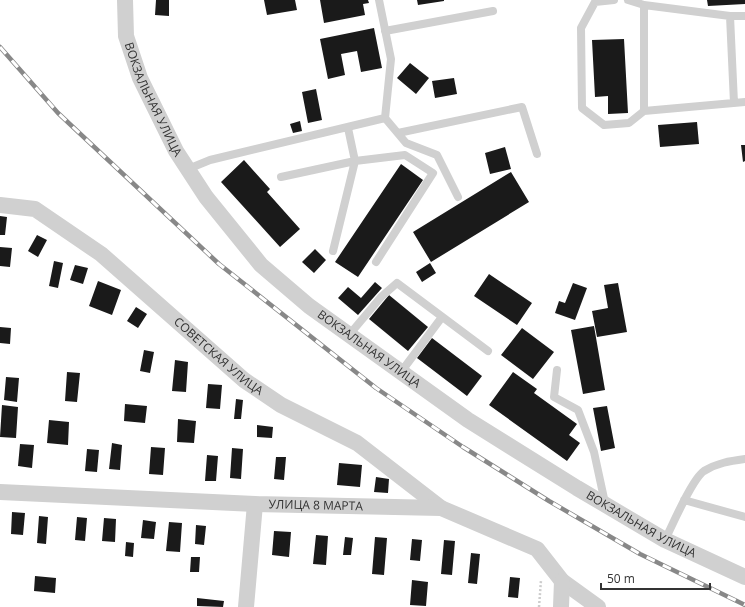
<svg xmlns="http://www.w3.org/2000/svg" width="745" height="607" viewBox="0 0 745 607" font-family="'Open Sans',sans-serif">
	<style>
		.building { fill: #1a1a1a }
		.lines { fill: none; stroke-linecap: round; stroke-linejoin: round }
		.path { stroke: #cdcdcd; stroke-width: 2.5; stroke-dasharray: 2 2; stroke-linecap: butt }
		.service { stroke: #d0d0d0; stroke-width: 8 }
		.minor { stroke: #d0d0d0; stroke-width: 16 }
		.rail-casing { stroke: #888; stroke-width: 4.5 }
		.rail { stroke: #fff; stroke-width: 3; stroke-dasharray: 9; stroke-linecap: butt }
		.labels { text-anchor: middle; stroke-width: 4; stroke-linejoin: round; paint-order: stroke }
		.street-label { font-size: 12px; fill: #333; stroke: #fff }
	</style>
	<rect width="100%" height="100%" fill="#fff"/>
	<path class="building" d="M156 0H169V16L155 15Z
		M264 0H295L297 10 267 15Z
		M320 0H368L369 3 363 4 365 15 324 23Z
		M417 0H444V1L418 5Z
		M707 0H745V4L708 6Z
		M374 28 382 68 361 72 357 51 341 54 345 75 328 79 320 39Z
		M624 39 628 113 608 114V96L595 97 592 40Z
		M410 63 429 78 416 94 397 78Z
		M454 78 457 94 435 98 432 81Z
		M316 89 322 120 308 123 302 92Z
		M300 121 302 131 293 133 290 124Z
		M697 122 699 144 660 147 658 125Z
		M741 145H745V161L743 162Z
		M505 147 511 169 490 174 485 153Z
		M244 160 270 189 267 192 300 229 280 247 221 182Z
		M401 164 423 180 358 277 335 262Z
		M511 172 529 202 431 262 413 232Z
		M0 216 7 217 5 235H0Z
		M37 235 47 240 38 257 28 251Z
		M0 247 12 248 10 267 0 266Z
		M315 249 326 260 314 273 302 262Z
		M54 261 63 263 58 288 49 286Z
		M430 263 436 273 422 282 416 272Z
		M75 265 88 268 83 284 70 280Z
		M489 274 532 303 517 325 474 296Z
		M98 281 121 290 112 315 89 306Z
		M375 282 382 288 358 315 338 298 348 287 361 298Z
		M573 283 587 288 575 320 555 313 559 301 565 303Z
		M618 283 627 332 597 337 592 311 608 308 604 285Z
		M389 295 428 327 408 351 369 319Z
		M136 307 147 314 138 328 127 321Z
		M594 326 605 390 583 394 571 330Z
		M0 327 11 328 10 344 0 343Z
		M522 328 554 352 533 379 501 355Z
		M432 338 482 376 467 396 417 358Z
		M144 350 154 352 150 373 140 371Z
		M175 360 188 362 186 392 172 391Z
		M67 372 80 373 77 402 65 401Z
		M513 372 537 389 534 393 577 424 569 435 580 443 567 461 489 405Z
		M6 377 19 378 17 402 4 400Z
		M208 384 222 385 220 409 206 408Z
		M236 399 243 400 241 419H234Z
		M125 404 147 406 145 423 124 421Z
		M2 405 18 407 16 438 0 437Z
		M607 406 615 448 601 451 593 408Z
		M178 419 196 421 194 443 177 442Z
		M49 420 69 422 68 445 47 443Z
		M257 425 273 427 272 438 257 437Z
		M112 443 122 445 120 470 109 469Z
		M20 444 34 445 32 468 18 466Z
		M151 447 165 448 163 475 149 474Z
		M232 448 243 449 241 479 230 478Z
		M87 449 99 450 97 472 85 471Z
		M207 455 218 456 216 481H205Z
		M276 457H286L284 480 274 479Z
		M339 463 362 465 360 487 337 485Z
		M376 477 389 479 388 493 374 492Z
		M12 512 25 513 23 535 11 534Z
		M39 516 48 517 46 544 37 543Z
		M77 517 87 518 85 541 75 540Z
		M104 518 116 519 115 542 102 541Z
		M143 520 156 522 154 539 141 538Z
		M169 522 182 523 180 552 166 551Z
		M196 525 206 526 204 545 195 544Z
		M274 531 291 532 289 557 272 555Z
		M316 535 328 536 326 565 313 564Z
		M345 537 353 538 351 555H343Z
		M375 537 387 538 384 575 372 574Z
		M412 539 422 540 420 561 410 560Z
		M444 540 455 541 452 575 441 574Z
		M126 542 134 543 133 557 125 556Z
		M471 553 480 554 477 584 468 583Z
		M191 557H200L199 572H190Z
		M35 576 56 578 55 593 34 591Z
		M510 577 520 578 518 598 508 597Z
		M412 580 428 582 426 606 410 605Z
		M197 598 224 601 223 607 197 606Z"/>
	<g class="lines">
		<path class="path" d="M539 607 541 580"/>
		<path class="service" d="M614 0 595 2 581 28 582 108 604 125 629 123 644 111
			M628 0 644 5 730 16 734 103
			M644 5V111L745 102
			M730 16H745
			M385 31 493 11
			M385 118 406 143 437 155 458 197
			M398 133 522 107 537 154
			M188 169 210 160 385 118 391 59 379 0
			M281 177 355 161 405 155 433 173 376 262
			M333 251 355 161 348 128
			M349 335 381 297 397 283 488 351
			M557 370 554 397 578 410 594 452 605 503
			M401 372 442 317
			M684 500 745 517
			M665 540C672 526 692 479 704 471 717 463 730 461 745 459"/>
		<g class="minor">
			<path id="s1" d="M125 0 126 36 140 78 176 151 206 197 261 265 309 306 468 420 577 488 665 540 745 577"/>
			<path id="s2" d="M0 205 35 209 101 254 244 380 281 405 357 443 441 508"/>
			<path id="s3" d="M0 492 255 504 441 508 537 549 562 581 598 607"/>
			<path d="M246 607 255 504"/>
			<path d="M561 607 562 581"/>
		</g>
		<defs>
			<path id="rail" d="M0 47 58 113 219 264 376 388 463 447 549 501 640 554 745 605"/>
		</defs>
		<use href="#rail" class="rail-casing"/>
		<use href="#rail" class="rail"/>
	</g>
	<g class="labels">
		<g class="street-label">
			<text dy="4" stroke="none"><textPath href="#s1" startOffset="105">ВОКЗАЛЬНАЯ УЛИЦА</textPath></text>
			<text dy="4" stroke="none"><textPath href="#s1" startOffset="441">ВОКЗАЛЬНАЯ УЛИЦА</textPath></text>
			<text dy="4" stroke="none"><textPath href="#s2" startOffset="271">СОВЕТСКАЯ УЛИЦА</textPath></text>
			<text dy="4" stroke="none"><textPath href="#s3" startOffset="316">УЛИЦА 8 МАРТА</textPath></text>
			<text dy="4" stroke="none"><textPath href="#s1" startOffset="765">ВОКЗАЛЬНАЯ УЛИЦА</textPath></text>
		</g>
	</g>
	<path d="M601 583v6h109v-6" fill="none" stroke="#333333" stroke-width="2"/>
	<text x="607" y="583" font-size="12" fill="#333333" stroke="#ffffff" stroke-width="3" paint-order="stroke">50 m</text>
</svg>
